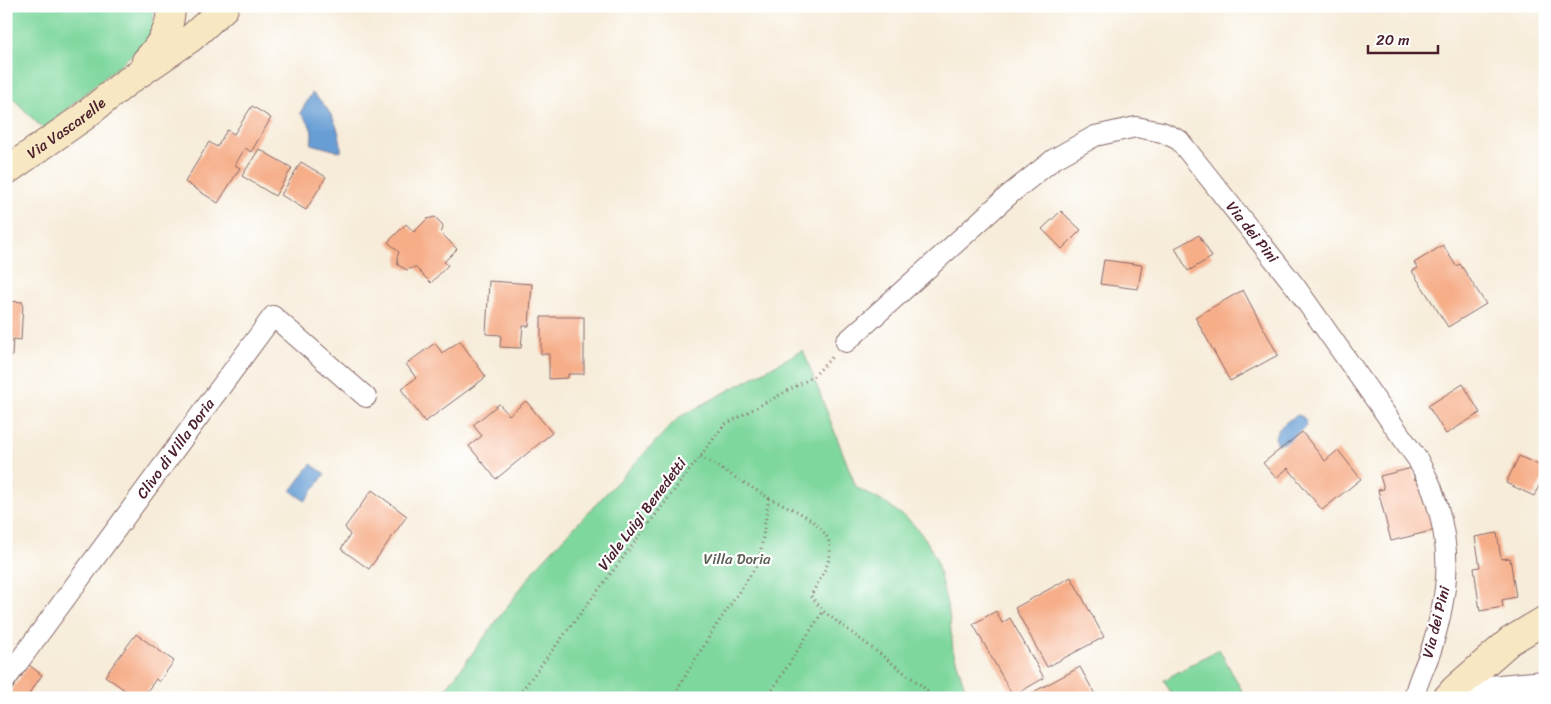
<svg xmlns="http://www.w3.org/2000/svg" width="1551" height="704" viewBox="0 0 1551 704" font-family="Sriracha,sans-serif">
	<style>
		.green { fill: #7ed79d; stroke: #647b64 }
		.water { fill: #679ed4; stroke: #585e80 }
		.building { fill: #f6ae89 }
		.lines { fill: none; stroke-linecap: round; stroke-linejoin: round }
		.street-casing { stroke: #866768; stroke-width: 22 }
		.secondary-casing { stroke: #866768; stroke-width: 30 }
		.path { stroke: #866768; stroke-width: 3; stroke-dasharray: 1 4; stroke-linecap: butt }
		.street { stroke: #fff; stroke-width: 20 }
		.secondary { stroke: #f7e8c3; stroke-width: 28 }
		.labels { text-anchor: middle; stroke-width: 4.5; stroke-linejoin: round; paint-order: stroke }
		.street-label { font-size: 15px; fill: #4a1f2b; stroke: #fff }
		.park-label { font-size: 15px; fill: #5c5f53; stroke: #fff }
	</style>
	<rect width="100%" height="100%" fill="#fff"/>
	<filter id="ink" filterUnits="userSpaceOnUse"><feTurbulence type="fractalNoise" baseFrequency=".02" numOctaves="2"/><feDisplacementMap in="SourceGraphic" scale="10" xChannelSelector="R" yChannelSelector="G"/><feConvolveMatrix kernelMatrix="1 2 1 2 8 2 1 2 1" color-interpolation-filters="sRGB"/></filter>
	<filter id="wash" filterUnits="userSpaceOnUse"><feTurbulence type="fractalNoise" baseFrequency=".0096" numOctaves="4" result="noise"/><feDisplacementMap in="SourceGraphic" scale="20" xChannelSelector="R" yChannelSelector="G"/><feGaussianBlur stdDeviation="1.12" result="paint"/><feColorMatrix in="noise" values="0 0 0 0 0 0 0 0 0 0 0 0 0 0 0 0 0 1.4 0 .05"/><feComposite in="paint" operator="in"/></filter>
	<g filter="url(#wash)">
		<rect width="100%" height="100%" fill="#f6ecd9"/>
		<path class="green" d="M6 6H153L154 36 43 129 6 91Z
			M803 350 856 487 885 503 909 520 925 538 936 559 949 613 953 650 968 698H439L539 564 678 418Z
			M1219 649 1246 698H1174L1164 680Z"/>
		<path class="water" d="M312 93C329 106 342 130 341 152L311 144C314 130 310 123 300 113Z
			M1298 415 1303 417 1306 421V426L1286 443 1278 444 1275 438C1276 428 1289 419 1298 415Z
			M311 464 325 474 305 501 291 491Z"/>
		<g id="blocks">
			<path class="building" d="M252 106 271 118 251 152 245 148 235 165 240 168 218 203 185 182 209 142 217 147 227 130 234 134Z
				M259 149 292 168 275 196 242 176Z
				M301 162 326 177 306 210 281 195Z
				M1061 211 1081 230 1062 249 1042 229Z
				M435 217 442 224 443 228 441 233 457 249 444 262 448 265 431 283 415 267 407 270 398 265 397 257 399 252 388 242 406 224 414 232 427 219Z
				M1199 235 1212 257 1188 271 1175 248Z
				M1443 245 1456 266 1460 264 1486 304 1448 327 1412 271 1418 268 1414 263Z
				M1104 260 1142 265 1138 289 1100 284Z
				M489 281 532 284 529 326H523L521 348 500 347 501 335 486 334Z
				M1243 290 1278 355 1230 381 1195 317Z
				M6 301 23 302 21 340 13 339 12 356H6Z
				M541 317H584V374H568V378L549 379V354H541Z
				M460 341 486 377 425 422 401 389 416 378 406 364 435 343 442 353Z
				M1463 384 1480 413 1446 434 1428 406Z
				M526 401 552 433 496 479 469 446 482 436 473 425 499 404 509 415Z
				M1302 432 1325 461 1338 450 1361 479 1322 510 1288 468 1276 478 1263 463Z
				M1519 456 1545 468V474L1534 496 1506 483Z
				M1412 468 1415 480 1421 478 1435 530 1391 541 1378 490 1384 489 1380 476Z
				M372 490 407 516 369 569 341 549 350 535 345 527Z
				M1497 533 1501 559 1510 558 1516 597 1502 600 1503 607 1480 611 1474 568 1480 567 1475 537Z
				M1071 577 1104 637 1047 667 1015 608Z
				M996 611 1002 623 1010 618 1044 678 1013 696 973 624Z
				M136 634 174 661 159 682 156 679 142 698H136L105 676Z
				M29 665 42 675 26 698H6Z
				M1080 667 1097 698H1027L1026 696Z"/>
		</g>
	</g>
	<g filter="url(#ink)">
		<use href="#blocks" fill-opacity="0" stroke="#866768" stroke-width="1"/>
		<g class="lines">
			<defs>
				<g id="street">
					<path id="s1" d="M846 342 1010 194 1054 159 1095 136 1136 127 1162 132 1179 140 1295 286 1418 460C1423 471 1430 481 1433 492 1453 549 1449 590 1432 647 1427 664 1417 680 1414 698"/>
					<path id="s2" d="M6 679 273 316 366 397"/>
					<path d="M1455 689 1545 681"/>
				</g>
				<g id="secondary">
					<path d="M146 61C161 45 171 29 171 6"/>
					<path id="s3" d="M6 171 82 118 124 84 191 38 224 8"/>
					<path d="M1447 698 1455 689 1510 641 1545 620"/>
				</g>
			</defs>
			<use href="#street" class="street-casing"/>
			<use href="#secondary" class="secondary-casing"/>
			<path class="path" d="M769 498C790 508 834 524 830 554 829 566 816 585 811 596L823 611 921 685 934 698
				M516 698 724 425 813 377 832 357
				M672 698 712 632 759 562 769 498 700 456
				M767 698 823 611"/>
			<use href="#street" class="street"/>
			<use href="#secondary" class="secondary"/>
		</g>
	</g>
	<g class="labels">
		<g class="street-label">
			<text dy="5" stroke="none"><textPath href="#s3" startOffset="74">Via Vascarelle</textPath></text>
			<text dy="5" stroke="none"><textPath href="#s1" startOffset="529">Via dei Pini</textPath></text>
			<text dy="5" stroke="none"><textPath href="#s2" startOffset="286">Clivo di Villa Doria</textPath></text>
			<text transform="translate(642 514) rotate(-53)" y="5">Viale Luigi Benedetti</text>
			<text transform="translate(1436 622) rotate(-76)" y="5">Via dei Pini</text>
		</g>
		<g class="park-label">
			<text x="737" y="564">Villa Doria</text>
		</g>
	</g>
	<rect width="1551" height="704" fill="none" stroke="#fff" stroke-width="25"/>
	<path d="M1368 45v8h70v-8" fill="none" stroke="#4a1f2b" stroke-width="2.5"/>
	<text x="1376" y="45" font-size="15" fill="#4a1f2b" stroke="#ffffff" stroke-width="4" paint-order="stroke">20 m</text>
</svg>
